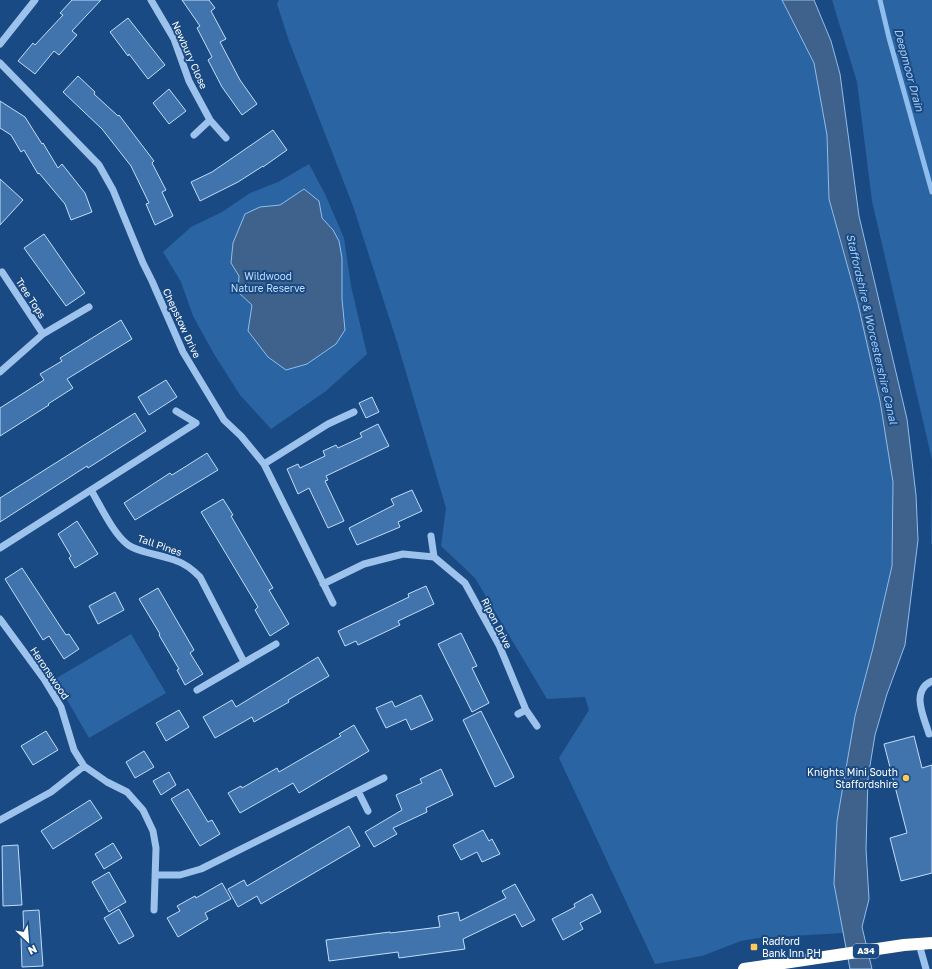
<svg xmlns="http://www.w3.org/2000/svg" width="932" height="969" viewBox="0 0 932 969" font-family="'Golos Text',sans-serif">
	<style>
		.green { fill: #2b64a2 }
		.water { fill: #3e628c; stroke: #8fbeee }
		.lines { fill: none; stroke-linecap: round; stroke-linejoin: round }
		.stream { stroke: #8fbeee; stroke-width: 5 }
		.building { fill: #4174ac; stroke: #c2dcf9 }
		.minor { stroke: #9dc2ec; stroke-width: 7 }
		.highway { stroke: #fff; stroke-width: 12 }
		.poi-dot { fill: #ffca57; stroke: #194a83; stroke-width: 1.5 }
		.labels { text-anchor: middle; stroke-width: 4; stroke-linejoin: round; paint-order: stroke }
		.shield { fill: #194a83; stroke: #bac9da; stroke-width: 1 }
		.shield-label { font-size: 9px; font-weight: bold; fill: #fff }
		.street-label { font-size: 10px; fill: #fff; stroke: #194a83 }
		.park-label { font-size: 10px; fill: #c2dcf9; stroke: #194a83 }
		.poi-label { font-size: 10px; fill: #fff; stroke: #194a83; text-anchor: end }
		.water-label { font-size: 11px; font-style: italic; fill: #a8ccf3; stroke: #194a83 }
	</style>
	<rect width="100%" height="100%" fill="#194a83"/>
	<path class="green" d="M279 0H782L814 63 827 135 829 199 858 304 880 401 893 482 892 566 873 648 855 716 837 821 834 884 843 933 758 938 741 941 702 956 655 964 559 758 589 710 585 697 547 699 475 578 441 546 446 508 397 342 353 206 289 41 277 4Z
		M832 0H932V544H931L932 460 872 201 857 82Z
		M309 164 325 194 344 238 351 286 367 354 326 391 271 429 240 395 214 354 193 316 181 282 163 252 191 227 222 212 250 193 278 182Z
		M131 634 166 693 89 738 55 679Z"/>
	<path class="water" d="M782 0H814L831 41 840 74 859 216 907 419 916 495 918 540 905 645 887 694 875 735 868 778 866 849 869 899 862 927 872 969H850L834 884 837 821 855 716 873 648 892 566 893 482 880 401 858 304 829 199 827 135 814 63Z
		M304 189 319 201 322 218 333 230 339 241 342 258V299L345 330 336 344 307 364 286 370 268 357 248 331 252 305 238 292 239 276 231 263 233 243 245 214 260 207 280 205Z"/>
	<g class="lines">
		<path class="stream" d="M880 0 889 38 932 192"/>
	</g>
	<path class="building" d="M72 0H101L72 31 77 35 59 55 54 51 35 74 18 61 33 43 35 45 63 15 60 13Z
		M182 0H209L215 8 211 11 226 39 220 42 240 80 257 104 242 115 222 87 208 60 212 57 197 28 200 26Z
		M128 18 165 65 148 79 129 54 128 56 110 32Z
		M78 76 95 92 94 94 118 116 119 115 154 161 152 163 166 190 162 192 173 216 155 225 146 204 149 203 131 166 102 129 63 92Z
		M169 89 186 111 169 124 153 103Z
		M0 101 25 117 42 144 43 143 58 168 62 164 85 193 92 212 71 220 65 204 39 173 38 174 24 150 21 152 11 135 0 128Z
		M273 130 287 150 263 167V166L238 182 200 201 191 182 212 172Z
		M0 179 23 200 0 225Z
		M44 234 85 293 66 306 24 248Z
		M121 320 132 339 67 379 73 388 48 404 49 405 0 436V408L44 380 40 374 62 361 60 358Z
		M166 380 177 397 149 415 138 397Z
		M372 397 379 412 366 418 359 403Z
		M135 413 146 431 88 468 87 466 0 522V498Z
		M378 424 389 446 326 476 328 480 325 481 344 521 328 528 309 488 298 494 287 469 298 464 300 468 325 456 323 451 336 445 338 448 362 437 360 433Z
		M207 453 218 470 135 520 124 503 170 473 172 475Z
		M412 490 422 511 398 522 400 527 357 545 349 528 394 505 391 499Z
		M223 499 233 515 231 516 273 588 269 590 289 624 270 636 255 610 258 607 201 512Z
		M77 521 98 554 75 568 69 558 71 556 58 534Z
		M22 568 66 635 69 634 79 649 64 659 49 636 43 640 5 579Z
		M426 586 434 604 398 621 400 625 358 645 356 641 345 646 338 631 409 597 408 594Z
		M158 588 194 650 190 653 203 674 185 685 177 670 179 669 159 635 160 634 139 599Z
		M115 592 124 610 98 624 89 606Z
		M461 633 477 666 472 668 489 703 472 712 438 644Z
		M318 657 329 676 288 700 289 702 254 722 252 717 215 738 203 717 232 700 236 707Z
		M421 695 433 720 411 730 406 719 386 728 376 708 392 701 395 707Z
		M179 710 189 727 166 741 156 723Z
		M481 711 514 777 495 787 463 720Z
		M354 725 369 751 299 793 293 783 240 813 228 793 241 786 242 788 277 768 279 772 341 736 339 734Z
		M46 731 58 750 33 765 21 746Z
		M914 736 922 768 932 765V873L901 881 890 838 907 833 884 744Z
		M144 751 154 767 135 778 126 762Z
		M441 769 453 795 426 808 427 812 393 828 397 834 374 847 365 832 402 810 396 795 422 783 420 779Z
		M169 772 176 785 161 795 153 781Z
		M188 789 208 822 212 820 220 834 200 846 171 799Z
		M90 800 102 818 53 849 41 831Z
		M349 826 360 846 261 904 257 896 238 907 228 889 244 880 247 886Z
		M483 830 489 841 492 839 500 854 482 862 477 852 461 860 453 845Z
		M113 843 122 858 104 869 95 854Z
		M18 845 22 905 3 906 2 846Z
		M109 872 126 902 109 912 92 882Z
		M222 883 231 899 205 913 208 919 178 937 167 918 180 911 177 906 195 896 196 898Z
		M515 884 535 920 522 927 515 914 463 939 465 949 399 958 398 952 329 961 326 940 390 932V933L440 927 438 916 458 912 460 921 506 898 502 891Z
		M592 894 601 912 580 923 583 929 563 940 552 919 575 907 574 904Z
		M119 909 134 936 119 944 104 918Z
		M39 910 43 966 22 967 21 937H24L23 911Z"/>
	<g class="lines">
		<path class="minor" d="M151 0 174 39 189 81 210 120 226 138
			M0 44 35 0
			M0 63 99 165 113 190 143 263 152 281 183 352 224 420 241 436 264 464 333 603
			M194 135 210 120
			M2 272 43 334
			M0 372 43 334 89 307
			M264 464 328 424 354 412
			M91 490C100 505 113 533 127 544 138 553 164 555 177 561 186 564 193 570 200 577L244 662
			M431 536 434 557
			M0 548 196 423 176 411
			M323 584 364 564 403 554 434 557 465 583 499 645 526 710 537 726
			M0 619 44 679 61 707 74 750 84 766 107 782 127 792 143 810 153 831 156 848 154 910
			M197 690 276 644
			M518 714 526 710
			M929 734C924 717 910 691 932 681
			M358 791 368 811
			M0 820 51 792 84 766
			M155 875H180L201 869 384 778
			M919 944 926 969"/>
		<path class="highway" d="M744 969 904 945 932 943"/>
	</g>
	<g class="poi-dot">
		<circle cx="906" cy="778" r="4"/>
		<rect x="750" y="943" width="8" height="8" rx="2"/>
	</g>
	<g class="labels">
		<rect class="shield" x="853" y="944" width="26" height="14" rx="3"/>
		<g class="shield-label">
			<text x="866" y="954">A34</text>
		</g>
		<g class="street-label">
			<text transform="translate(190 55) rotate(66)" y="4">Newbury Close</text>
			<text transform="translate(31 298) rotate(57)" y="4">Tree Tops</text>
			<text transform="translate(182 323) rotate(65)" y="4">Chepstow Drive</text>
			<text transform="translate(160 545) rotate(19)" y="4">Tall Pines</text>
			<text transform="translate(497 623) rotate(63)" y="4">Ripon Drive</text>
			<text transform="translate(50 673) rotate(56)" y="4">Heronswood</text>
		</g>
		<g class="park-label">
			<text x="268" y="280">Wildwood<tspan x="268" dy="12">Nature Reserve</tspan></text>
		</g>
		<g class="poi-label">
			<text x="898" y="776">Knights Mini South<tspan x="898" dy="12">Staffordshire</tspan></text>
			<text x="762" y="945" text-anchor="start">Radford<tspan x="762" dy="12">Bank Inn PH</tspan></text>
		</g>
		<g class="water-label">
			<text transform="translate(909 70) rotate(75)" y="4">Deepmoor Drain</text>
			<text transform="translate(872 329) rotate(77)" y="4">Staffordshire &amp; Worcestershire Canal</text>
		</g>
	</g>
	<g transform="translate(28 941) rotate(154)" stroke="#194a83" stroke-width="3" paint-order="stroke">
	<path d="M0-3L7 15L0 10L-7 15Z" fill="#ffffff"/>
	<text y="-6" font-size="11" font-weight="bold" text-anchor="middle" fill="#ffffff">N</text>
	</g>
</svg>
